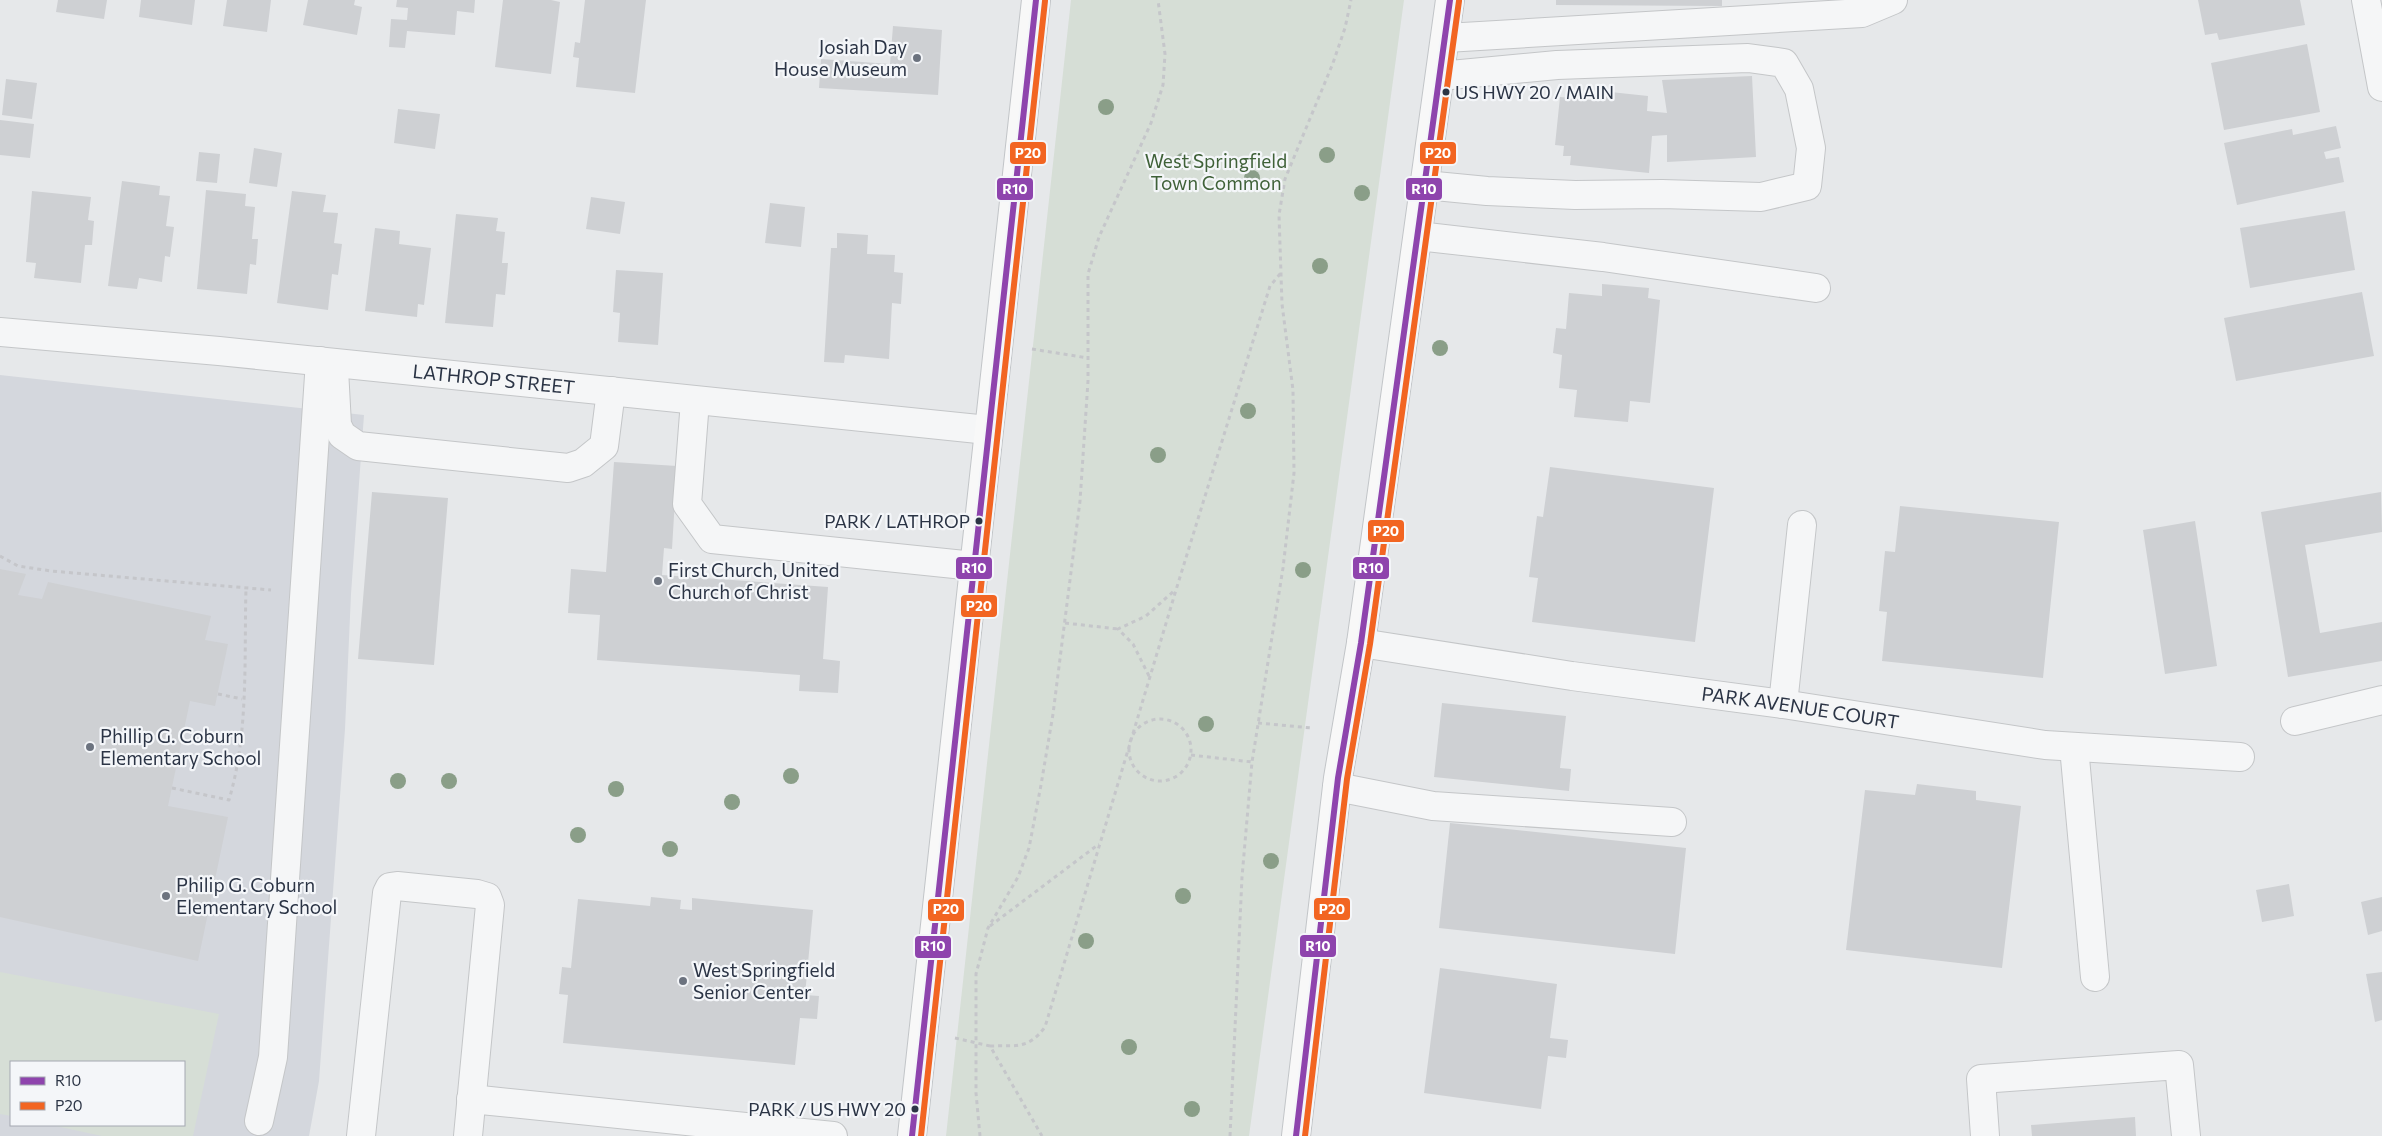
<svg xmlns="http://www.w3.org/2000/svg" width="2382" height="1136" viewBox="0 0 2382 1136" font-family="Commissioner,sans-serif">
	<style>
		.built { fill: #d4d7dd; fill-rule: evenodd }
		.green { fill: #d6ded6 }
		.building { fill: #ced0d3 }
		.lines { fill: none; stroke-linecap: round; stroke-linejoin: round }
		.minor-casing { stroke: #c4c6c8; stroke-width: 30 }
		.major-casing { stroke: #c2c5c8; stroke-width: 30 }
		.path { stroke: #c5c6ca; stroke-width: 3; stroke-dasharray: 4 4; stroke-linecap: butt }
		.minor { stroke: #f5f6f7; stroke-width: 28 }
		.major { stroke: #f8f8f8; stroke-width: 28 }
		.bus-1-casing { stroke: #f4f6f9; stroke-width: 10 }
		.bus-2-casing { stroke: #f4f6f9; stroke-width: 10 }
		.bus-1 { stroke: #8e44ad; stroke-width: 6 }
		.bus-2 { stroke: #f26522; stroke-width: 6 }
		.tree { fill: #8a9e88 }
		.poi-dot { fill: #6c737f; stroke: #f4f6f9; stroke-width: 2 }
		.bus-dot { fill: #2b3445; stroke: #f4f6f9; stroke-width: 2 }
		.labels { text-anchor: middle; stroke-width: 4.5; stroke-linejoin: round; paint-order: stroke }
		.bus-label { font-size: 18px; fill: #2b3445; stroke: #f4f6f9; text-anchor: end }
		.poi-label { font-size: 19px; fill: #2b3445; stroke: #f4f6f9; text-anchor: start }
		.park-label { font-size: 19px; fill: #3f6138; stroke: #f4f6f9 }
		.street-label { font-size: 19px; fill: #2b3445; stroke: #f4f6f9 }
		.line-badge { stroke: #f4f6f9; stroke-width: 2 }
		.badge-label { font-size: 14px; text-anchor: middle; font-weight: bold; fill: #fff }
	</style>
	<rect width="100%" height="100%" fill="#e6e8ea"/>
	<path class="built" d="M0 375 364 415 351 594 345 729 319 1081 309 1136H0ZM11 1062H184V1125H11Z"/>
	<path class="green" d="M1071 0H1404L1249 1136H946Z
		M0 972 219 1014 193 1136H102L51 1125H184V1062H11V1116L0 1114Z"/>
	<path class="building" d="M58 0H107L104 19 56 12Z
		M141 0H195L192 25 139 17Z
		M227 0H271L267 32 223 26Z
		M308 0H355L354 5 362 7 357 35 303 25Z
		M397 0H475L474 13 457 11 455 35 407 31 405 48 389 47 391 19 407 20 408 8 396 7Z
		M503 0H551L560 2 551 74 495 67Z
		M585 0H646L635 93 576 87 579 58 573 57 575 42 580 43Z
		M1556 0H1722V6L1556 5Z
		M2198 0H2300L2305 25 2219 40 2217 33 2205 35Z
		M893 26 942 30 938 95 819 88 821 59 890 64Z
		M2307 44 2320 112 2224 130 2211 63Z
		M1752 76 1756 157 1667 162V135L1652 136 1649 173 1570 165 1571 156H1563L1564 146 1555 145 1560 97 1600 101 1601 91 1648 96 1647 111 1667 113 1662 80Z
		M6 79 37 83 32 119 2 115Z
		M398 109 440 114 435 149 394 143Z
		M0 120 34 124 30 158 0 155Z
		M2336 126 2341 148 2324 152 2326 159 2339 157 2344 182 2237 205 2224 143 2292 129 2293 135Z
		M254 148 282 153 277 187 249 183Z
		M199 152 220 154 217 183 196 181Z
		M122 181 160 186 159 195 170 196 166 226 174 227 170 257 165 256 162 282 139 278 137 289 108 286Z
		M206 190 246 194 245 206 255 207 252 239H258L256 265 250 264 247 294 197 289Z
		M32 191 91 197 88 220 94 221 92 245H85L81 283 34 278 36 263 26 262Z
		M292 191 326 195 323 212 338 213 334 243 342 244 338 275 332 274 328 310 277 303Z
		M591 197 625 202 620 234 586 229Z
		M770 203 805 207 801 247 765 243Z
		M2345 211 2355 270 2250 288 2240 228Z
		M456 214 498 218 496 231 505 232 502 263H508L505 295 496 294 493 327 445 323Z
		M375 228 400 231 399 244 431 248 424 305 418 304 417 317 365 311Z
		M837 233 868 235 867 254 895 255 894 272 903 273 901 304 892 303 889 359 845 355 844 363 824 362 831 248H837Z
		M616 270 663 273 658 345 618 342 620 313 613 312Z
		M1602 284 1649 288 1648 298 1660 300 1650 403 1630 401 1628 422 1574 417 1577 390 1559 388 1562 355 1553 353 1556 328 1566 329 1569 293 1602 296Z
		M2362 292 2374 356 2236 381 2224 318Z
		M614 462 677 466 672 549 664 548 662 575 828 587 823 659 840 661 838 693 799 691 800 675 597 660 600 615 568 613 571 569 606 572Z
		M1550 467 1714 488 1695 642 1532 622 1538 578 1529 577 1537 516 1543 517Z
		M372 492 448 498 434 665 358 659Z
		M2381 492 2382 532 2305 545 2320 633 2382 622V661L2288 677 2261 512Z
		M1900 506 2059 522 2043 678 1882 661 1887 612 1879 611 1885 551 1895 552Z
		M2195 521 2217 666 2165 674 2143 530Z
		M0 569 26 574 18 595 42 599 48 582 211 616 205 640 228 644 215 706 190 701 168 806 228 817 198 961 0 917Z
		M1442 703 1566 716 1560 768 1571 769 1569 791 1434 777Z
		M1917 784 1976 791V800L2021 806 2002 968 1846 950 1865 790 1915 795Z
		M1450 823 1686 848 1675 954 1439 928Z
		M2289 884 2294 916 2262 922 2256 890Z
		M651 897 681 900 680 909 692 910V898L813 910 805 995 819 996 817 1019 800 1018 795 1065 563 1043 568 995 559 994 562 967 571 968 578 899 650 906Z
		M2382 897V931L2368 935 2361 902Z
		M1440 968 1557 984 1550 1038 1568 1040 1566 1058 1548 1056 1541 1109 1424 1093Z
		M2382 972V1020L2375 1022 2366 974Z
		M2135 1117 2136 1136H2032L2031 1125Z"/>
	<g class="lines">
		<defs>
			<g id="minor">
				<path d="M2366 0 2382 87"/>
				<path d="M1446 38 1862 13 1893 0"/>
				<path d="M1425 185 1487 191 1575 195 1662 194 1761 197 1807 186 1811 148 1799 89 1784 63 1748 58 1557 65 1440 76"/>
				<path d="M1418 236 1603 257 1816 288"/>
				<path id="s1" d="M0 332 219 351 988 430"/>
				<path d="M334 369 337 425 342 435 358 446 568 468 583 463 604 446 611 391"/>
				<path d="M695 401 687 504 712 539 974 566"/>
				<path id="s2" d="M1361 643 1572 676 1783 704 2045 745 2240 757"/>
				<path d="M1783 704 1802 525"/>
				<path d="M2295 721 2382 700"/>
				<path d="M2074 747 2095 977"/>
				<path d="M1337 787 1433 806 1672 822"/>
				<path d="M471 1099 833 1136"/>
				<path d="M259 1121 273 1057 320 361"/>
				<path d="M361 1136 387 893 390 887 397 886 477 894 487 897 490 905 468 1136"/>
				<path d="M1985 1136 1981 1079 2179 1065 2186 1136"/>
			</g>
			<path id="major" d="M912 1136 1036 0
				M1296 1136 1338 778 1361 643 1450 0"/>
		</defs>
		<use href="#minor" class="minor-casing"/>
		<use href="#major" class="major-casing"/>
		<path class="path" d="M1032 349 1088 358
			M0 556 18 566 51 571 271 590
			M1065 623 1118 629
			M1149 676 1133 644 1118 629 1146 616 1175 590
			M218 694 242 699
			M1129 750a31 31 0 1 1 62 0a31 31 0 1 1-62 0Z
			M1258 723 1312 728
			M1191 755 1252 762
			M172 788 229 800C249 732 244 658 246 588
			M990 926 1099 844
			M955 1038 990 1046 1042 1136
			M990 1046C1016 1045 1028 1050 1045 1027L1176 590 1270 286 1280 274
			M980 1136 976 1093V974L988 928 1018 877 1029 848 1041 785 1053 714 1080 501 1088 381V274L1099 237 1151 123 1163 85 1165 54 1158 0
			M1230 1136 1242 877 1252 762 1283 568 1294 473 1293 390 1282 304 1279 215 1285 179 1333 63 1345 28 1351 0"/>
		<use href="#minor" class="minor"/>
		<use href="#major" class="major"/>
		<defs>
			<path id="bus-1" d="M912 1136 1036 0
				M1296 1136 1338 778 1361 643 1450 0"/>
			<path id="bus-2" d="M921 1136 1045 1
				M1305 1136 1347 779 1370 644 1459 1"/>
		</defs>
		<use href="#bus-1" class="bus-1-casing"/>
		<use href="#bus-2" class="bus-2-casing"/>
		<use href="#bus-1" class="bus-1"/>
		<use href="#bus-2" class="bus-2"/>
	</g>
	<g class="tree">
		<circle cx="1106" cy="107" r="8"/>
		<circle cx="1327" cy="155" r="8"/>
		<circle cx="1183" cy="161" r="8"/>
		<circle cx="1252" cy="178" r="8"/>
		<circle cx="1362" cy="193" r="8"/>
		<circle cx="1320" cy="266" r="8"/>
		<circle cx="1440" cy="348" r="8"/>
		<circle cx="1248" cy="411" r="8"/>
		<circle cx="1158" cy="455" r="8"/>
		<circle cx="1303" cy="570" r="8"/>
		<circle cx="1206" cy="724" r="8"/>
		<circle cx="791" cy="776" r="8"/>
		<circle cx="398" cy="781" r="8"/>
		<circle cx="449" cy="781" r="8"/>
		<circle cx="616" cy="789" r="8"/>
		<circle cx="732" cy="802" r="8"/>
		<circle cx="578" cy="835" r="8"/>
		<circle cx="670" cy="849" r="8"/>
		<circle cx="1271" cy="861" r="8"/>
		<circle cx="1183" cy="896" r="8"/>
		<circle cx="1086" cy="941" r="8"/>
		<circle cx="1129" cy="1047" r="8"/>
		<circle cx="1192" cy="1109" r="8"/>
	</g>
	<g class="poi-dot">
		<circle cx="917" cy="58" r="5"/>
		<circle cx="658" cy="581" r="5"/>
		<circle cx="90" cy="747" r="5"/>
		<circle cx="166" cy="896" r="5"/>
		<circle cx="683" cy="981" r="5"/>
	</g>
	<g class="bus-dot">
		<circle cx="1446" cy="92" r="4.5"/>
		<circle cx="979" cy="521" r="4.5"/>
		<circle cx="915" cy="1109" r="4.5"/>
	</g>
	<g class="labels">
		<g class="bus-label">
			<text x="1455" y="99" text-anchor="start">US HWY 20 / MAIN</text>
			<text x="970" y="528">PARK / LATHROP</text>
			<text x="906" y="1116">PARK / US HWY 20</text>
		</g>
		<g class="poi-label">
			<text x="907" y="54" text-anchor="end">Josiah Day<tspan x="907" dy="22">House Museum</tspan></text>
			<text x="668" y="577">First Church, United<tspan x="668" dy="22">Church of Christ</tspan></text>
			<text x="100" y="743">Phillip G. Coburn<tspan x="100" dy="22">Elementary School</tspan></text>
			<text x="176" y="892">Philip G. Coburn<tspan x="176" dy="22">Elementary School</tspan></text>
			<text x="693" y="977">West Springfield<tspan x="693" dy="22">Senior Center</tspan></text>
		</g>
		<g class="park-label">
			<text x="1216" y="168">West Springfield<tspan x="1216" dy="22">Town Common</tspan></text>
		</g>
		<g class="street-label">
			<text dy="7" stroke="none"><textPath href="#s1" startOffset="496">LATHROP STREET</textPath></text>
			<text dy="7" stroke="none"><textPath href="#s2" startOffset="444">PARK AVENUE COURT</textPath></text>
		</g>
	</g>
	<g class="line-badge">
		<rect x="1009" y="141" width="38" height="24" rx="5" fill="#f26522"/>
		<rect x="1419" y="141" width="38" height="24" rx="5" fill="#f26522"/>
		<rect x="1405" y="177" width="38" height="24" rx="5" fill="#8e44ad"/>
		<rect x="996" y="177" width="38" height="24" rx="5" fill="#8e44ad"/>
		<rect x="1367" y="519" width="38" height="24" rx="5" fill="#f26522"/>
		<rect x="1352" y="556" width="38" height="24" rx="5" fill="#8e44ad"/>
		<rect x="955" y="556" width="38" height="24" rx="5" fill="#8e44ad"/>
		<rect x="960" y="594" width="38" height="24" rx="5" fill="#f26522"/>
		<rect x="1313" y="897" width="38" height="24" rx="5" fill="#f26522"/>
		<rect x="927" y="898" width="38" height="24" rx="5" fill="#f26522"/>
		<rect x="1299" y="934" width="38" height="24" rx="5" fill="#8e44ad"/>
		<rect x="914" y="935" width="38" height="24" rx="5" fill="#8e44ad"/>
	</g>
	<g class="badge-label">
		<text x="1028" y="158">P20</text>
		<text x="1438" y="158">P20</text>
		<text x="1424" y="194">R10</text>
		<text x="1015" y="194">R10</text>
		<text x="1386" y="536">P20</text>
		<text x="1371" y="573">R10</text>
		<text x="974" y="573">R10</text>
		<text x="979" y="611">P20</text>
		<text x="1332" y="914">P20</text>
		<text x="946" y="914">P20</text>
		<text x="1318" y="951">R10</text>
		<text x="933" y="951">R10</text>
	</g>
	<rect x="10" y="1061" width="175" height="65" fill="#f4f6f9" stroke="#a4a8b1"/>
	<rect x="20" y="1077" width="25" height="8" fill="#8e44ad" stroke="#a4a8b1"/>
	<text x="55" y="1086" font-size="15" fill="#2b3445">R10</text>
	<rect x="20" y="1102" width="25" height="8" fill="#f26522" stroke="#a4a8b1"/>
	<text x="55" y="1111" font-size="15" fill="#2b3445">P20</text>
</svg>
